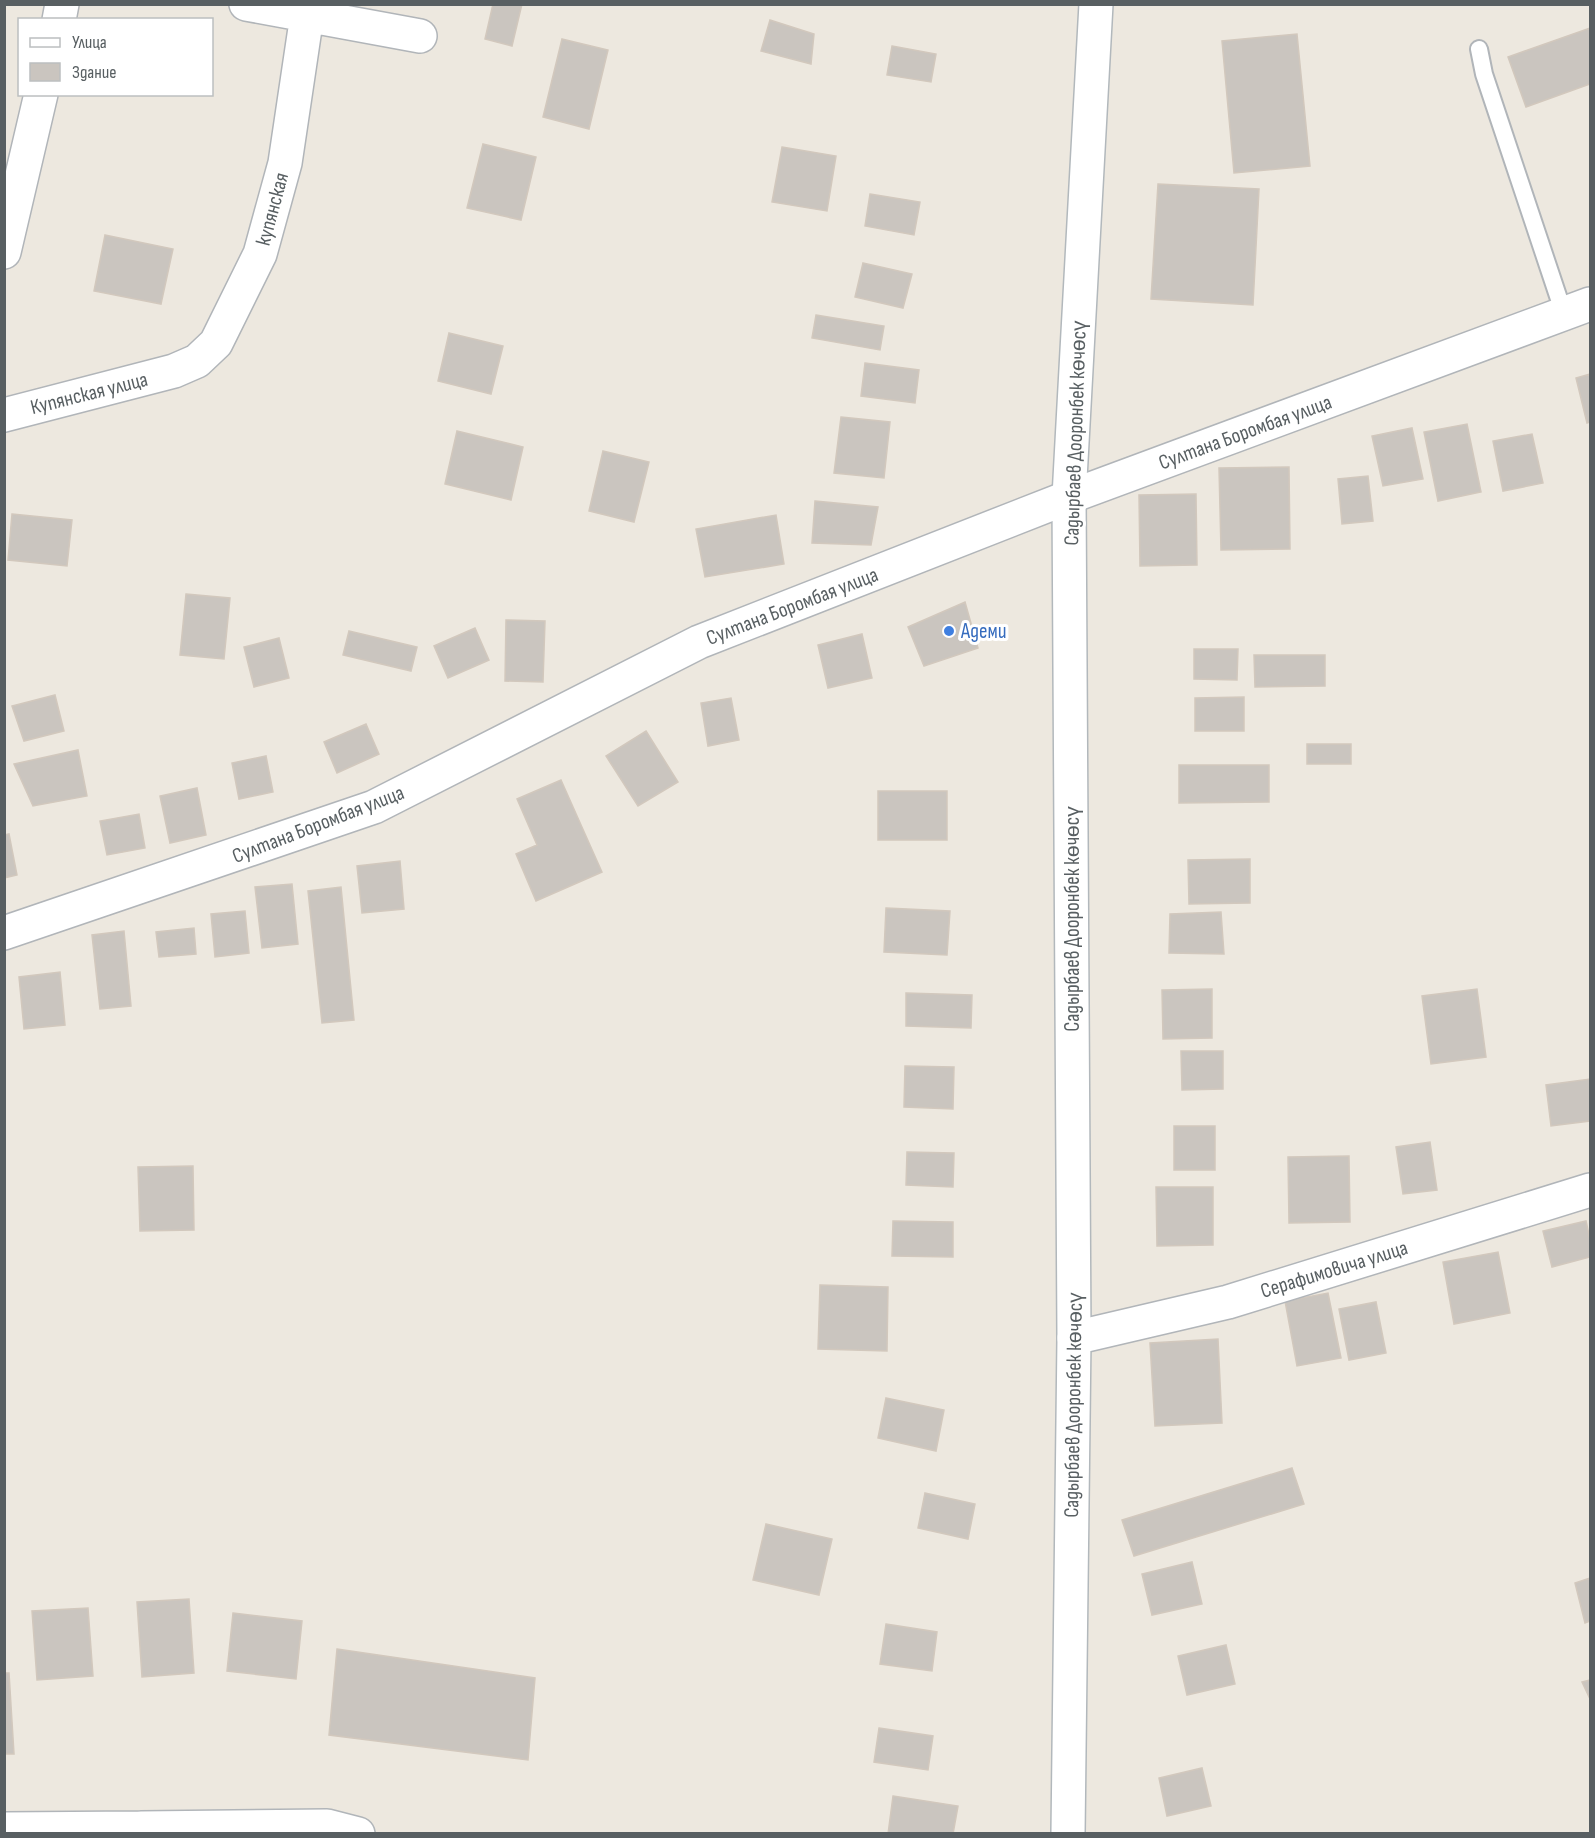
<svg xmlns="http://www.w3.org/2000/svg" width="1595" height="1838" viewBox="0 0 1595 1838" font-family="'Sofia Sans Condensed',sans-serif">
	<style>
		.building { fill: #cac5bf; stroke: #d2c8bd; stroke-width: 1.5 }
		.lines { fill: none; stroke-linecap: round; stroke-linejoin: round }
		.lane-casing { stroke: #b1b5b9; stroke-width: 20 }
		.street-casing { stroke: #b1b5b9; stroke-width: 36 }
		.secondary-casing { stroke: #b2b8bc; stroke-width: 36 }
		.lane { stroke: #fff; stroke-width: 16 }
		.street { stroke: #fff; stroke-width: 33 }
		.secondary { stroke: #fff; stroke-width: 33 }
		.shop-dot { fill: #3f7fe0; stroke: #fff; stroke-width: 2 }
		.labels { text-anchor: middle; stroke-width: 6; stroke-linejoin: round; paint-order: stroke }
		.street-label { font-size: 21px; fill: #585f62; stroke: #fff }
		.shop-label { font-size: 21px; fill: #366cbe; stroke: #fff; text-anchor: start }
	</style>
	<rect width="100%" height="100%" fill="#ede8df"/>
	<path class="building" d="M493 4H522L512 46 485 39Z
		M770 20 814 34 811 64 761 51Z
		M1590 28V84L1526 107 1508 57Z
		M1297 34 1310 166 1234 173 1222 41Z
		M562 39 608 50 589 129 543 117Z
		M892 46 936 54 931 82 887 75Z
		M483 144 536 157 521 220 467 208Z
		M782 147 836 156 827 211 772 202Z
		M1158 184 1259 189 1253 305 1151 299Z
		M870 194 920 202 914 235 865 226Z
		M105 235 173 249 161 304 94 291Z
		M863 263 912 274 903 308 855 297Z
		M816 315 884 326 880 350 812 338Z
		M449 333 503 346 491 394 438 381Z
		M865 363 919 370 915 403 861 396Z
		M1590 374V422L1587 423 1576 378Z
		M841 417 890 422 884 478 834 473Z
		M1467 424 1481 492 1438 501 1424 432Z
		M1412 428 1423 479 1383 486 1372 436Z
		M457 431 523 447 511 500 445 484Z
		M1532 434 1543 483 1503 491 1493 441Z
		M603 451 649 462 634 522 589 511Z
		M1289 467 1290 549 1221 550 1219 468Z
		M1368 476 1373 521 1342 524 1338 479Z
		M1196 494 1197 565 1140 566 1139 495Z
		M815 501 878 507 871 545 812 543Z
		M12 514 72 520 67 566 8 560Z
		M776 515 784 564 705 577 696 529Z
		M186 594 230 598 224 659 180 655Z
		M965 602 978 648 924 666 908 627Z
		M506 620 545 621 543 682 505 681Z
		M475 628 489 660 448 678 434 646Z
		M349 631 417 647 411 671 343 655Z
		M862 634 872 678 828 688 818 645Z
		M279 638 289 678 254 687 244 647Z
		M1194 649H1238L1237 680 1194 679Z
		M1254 655H1325V686L1255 687Z
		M55 695 64 731 24 741 12 706Z
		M1244 697V731H1195V698Z
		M731 698 739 740 708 746 701 703Z
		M366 724 379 754 337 773 324 742Z
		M646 731 678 782 638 806 606 756Z
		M1307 744H1351V764H1307Z
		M78 750 87 796 33 806 14 764Z
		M266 756 273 792 239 799 232 763Z
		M1179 765H1269V802L1179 803Z
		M561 780 602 872 536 901 516 854 537 845 517 799Z
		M197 788 206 835 170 843 160 796Z
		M878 791H947V840H878Z
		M139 814 145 848 107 855 100 821Z
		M9 834 17 875 4 878V835Z
		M1250 859V903L1189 904 1188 860Z
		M400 861 404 909 362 913 357 866Z
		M292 884 298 944 262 948 255 887Z
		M341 887 354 1020 322 1023 308 891Z
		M886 908 950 911 947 955 884 952Z
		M245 911 249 953 215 957 211 914Z
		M1221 912 1224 954 1169 953 1170 914Z
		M194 928 196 954 159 957 156 932Z
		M124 931 131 1006 100 1009 92 935Z
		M60 972 65 1025 24 1029 19 977Z
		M1212 989V1038L1163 1039 1162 990Z
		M1477 989 1486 1057 1431 1064 1422 996Z
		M906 993 972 995 971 1028 906 1026Z
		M1181 1051H1223V1089L1182 1090Z
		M905 1066 954 1067 953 1109 904 1107Z
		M1590 1079V1121L1551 1126 1546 1085Z
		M1174 1126H1215V1170H1174Z
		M1430 1142 1437 1190 1403 1194 1396 1147Z
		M907 1152 954 1153 953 1187 906 1185Z
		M1349 1156 1350 1222 1289 1223 1288 1157Z
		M193 1166 194 1230 140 1231 138 1167Z
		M1156 1187H1213V1245L1157 1246Z
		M893 1221 953 1222V1257L892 1256Z
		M1586 1221 1590 1239V1257L1552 1267 1543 1231Z
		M1498 1252 1510 1313 1454 1324 1443 1262Z
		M820 1285 888 1287 887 1351 818 1349Z
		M1328 1293 1341 1358 1297 1366 1285 1301Z
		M1376 1302 1386 1353 1349 1360 1339 1309Z
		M1218 1339 1222 1423 1155 1426 1150 1343Z
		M886 1398 944 1410 936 1451 878 1438Z
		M1292 1468 1304 1504 1134 1556 1122 1520Z
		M925 1493 975 1504 968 1539 918 1528Z
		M766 1524 832 1539 819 1595 753 1580Z
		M1192 1562 1202 1604 1152 1615 1142 1574Z
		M1590 1578V1621L1585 1623 1575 1583Z
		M189 1599 194 1673 142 1677 137 1602Z
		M88 1608 93 1676 37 1680 32 1611Z
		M233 1613 302 1621 296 1679 227 1671Z
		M886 1624 937 1632 932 1671 880 1664Z
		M1226 1645 1235 1684 1187 1695 1178 1656Z
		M337 1649 535 1678 528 1760 329 1735Z
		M4 1673H9L14 1754H4Z
		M1590 1680V1699L1582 1682Z
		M879 1728 933 1736 928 1770 874 1762Z
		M1202 1768 1211 1806 1167 1816 1159 1778Z
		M893 1796 958 1806 953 1834H888Z"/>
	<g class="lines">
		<defs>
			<path id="lane" d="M1479 49 1484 74 1564 314"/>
			<path id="street" d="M246 4 420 36
				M59 20 62 4
				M4 252 41 94
				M4 415 174 371 197 361 216 343 260 254 285 163 307 15
				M4 933 374 807 699 642 1069 497 1590 304
				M1074 1338 1228 1302 1590 1190
				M4 1829 141 1828
				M141 1834V1828L327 1826 358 1834"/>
			<path id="secondary" d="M1068 1834 1074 1338 1069 497 1096 4"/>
		</defs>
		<use href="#lane" class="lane-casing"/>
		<use href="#street" class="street-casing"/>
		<use href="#secondary" class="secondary-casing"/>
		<use href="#lane" class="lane"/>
		<use href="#street" class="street"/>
		<use href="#secondary" class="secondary"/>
	</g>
	<circle class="shop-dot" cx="949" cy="631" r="6"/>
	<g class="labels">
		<g class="street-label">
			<text transform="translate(272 209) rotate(-75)" y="7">купянская</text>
			<text transform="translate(89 393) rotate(-14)" y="7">Купянская улица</text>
			<text transform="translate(1245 432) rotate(-20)" y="7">Султана Боромбая улица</text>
			<text transform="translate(1075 433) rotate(-88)" y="7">Садырбаев Дооронбек көчөсү</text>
			<text transform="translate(792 606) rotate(-21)" y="7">Султана Боромбая улица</text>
			<text transform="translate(318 824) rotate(-21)" y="7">Султана Боромбая улица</text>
			<text transform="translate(1072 919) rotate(-90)" y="7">Садырбаев Дооронбек көчөсү</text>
			<text transform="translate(1334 1269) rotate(-17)" y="7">Серафимовича улица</text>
			<text transform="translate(1073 1405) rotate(-89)" y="7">Садырбаев Дооронбек көчөсү</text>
		</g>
		<g class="shop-label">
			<text x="961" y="638">Адеми</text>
		</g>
	</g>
	<rect width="1595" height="1838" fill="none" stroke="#585f62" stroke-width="12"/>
	<rect x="18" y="18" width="195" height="78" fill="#ffffff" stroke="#bcbfc0" stroke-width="1.5"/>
	<rect x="30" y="38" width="30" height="9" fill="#ffffff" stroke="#bcbfc0" stroke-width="1.5"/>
	<text x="72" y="48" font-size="18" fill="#585f62">Улица</text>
	<rect x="30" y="63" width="30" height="18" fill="#cac5bf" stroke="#bcbfc0" stroke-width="1.5"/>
	<text x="72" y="78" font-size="18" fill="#585f62">Здание</text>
</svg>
